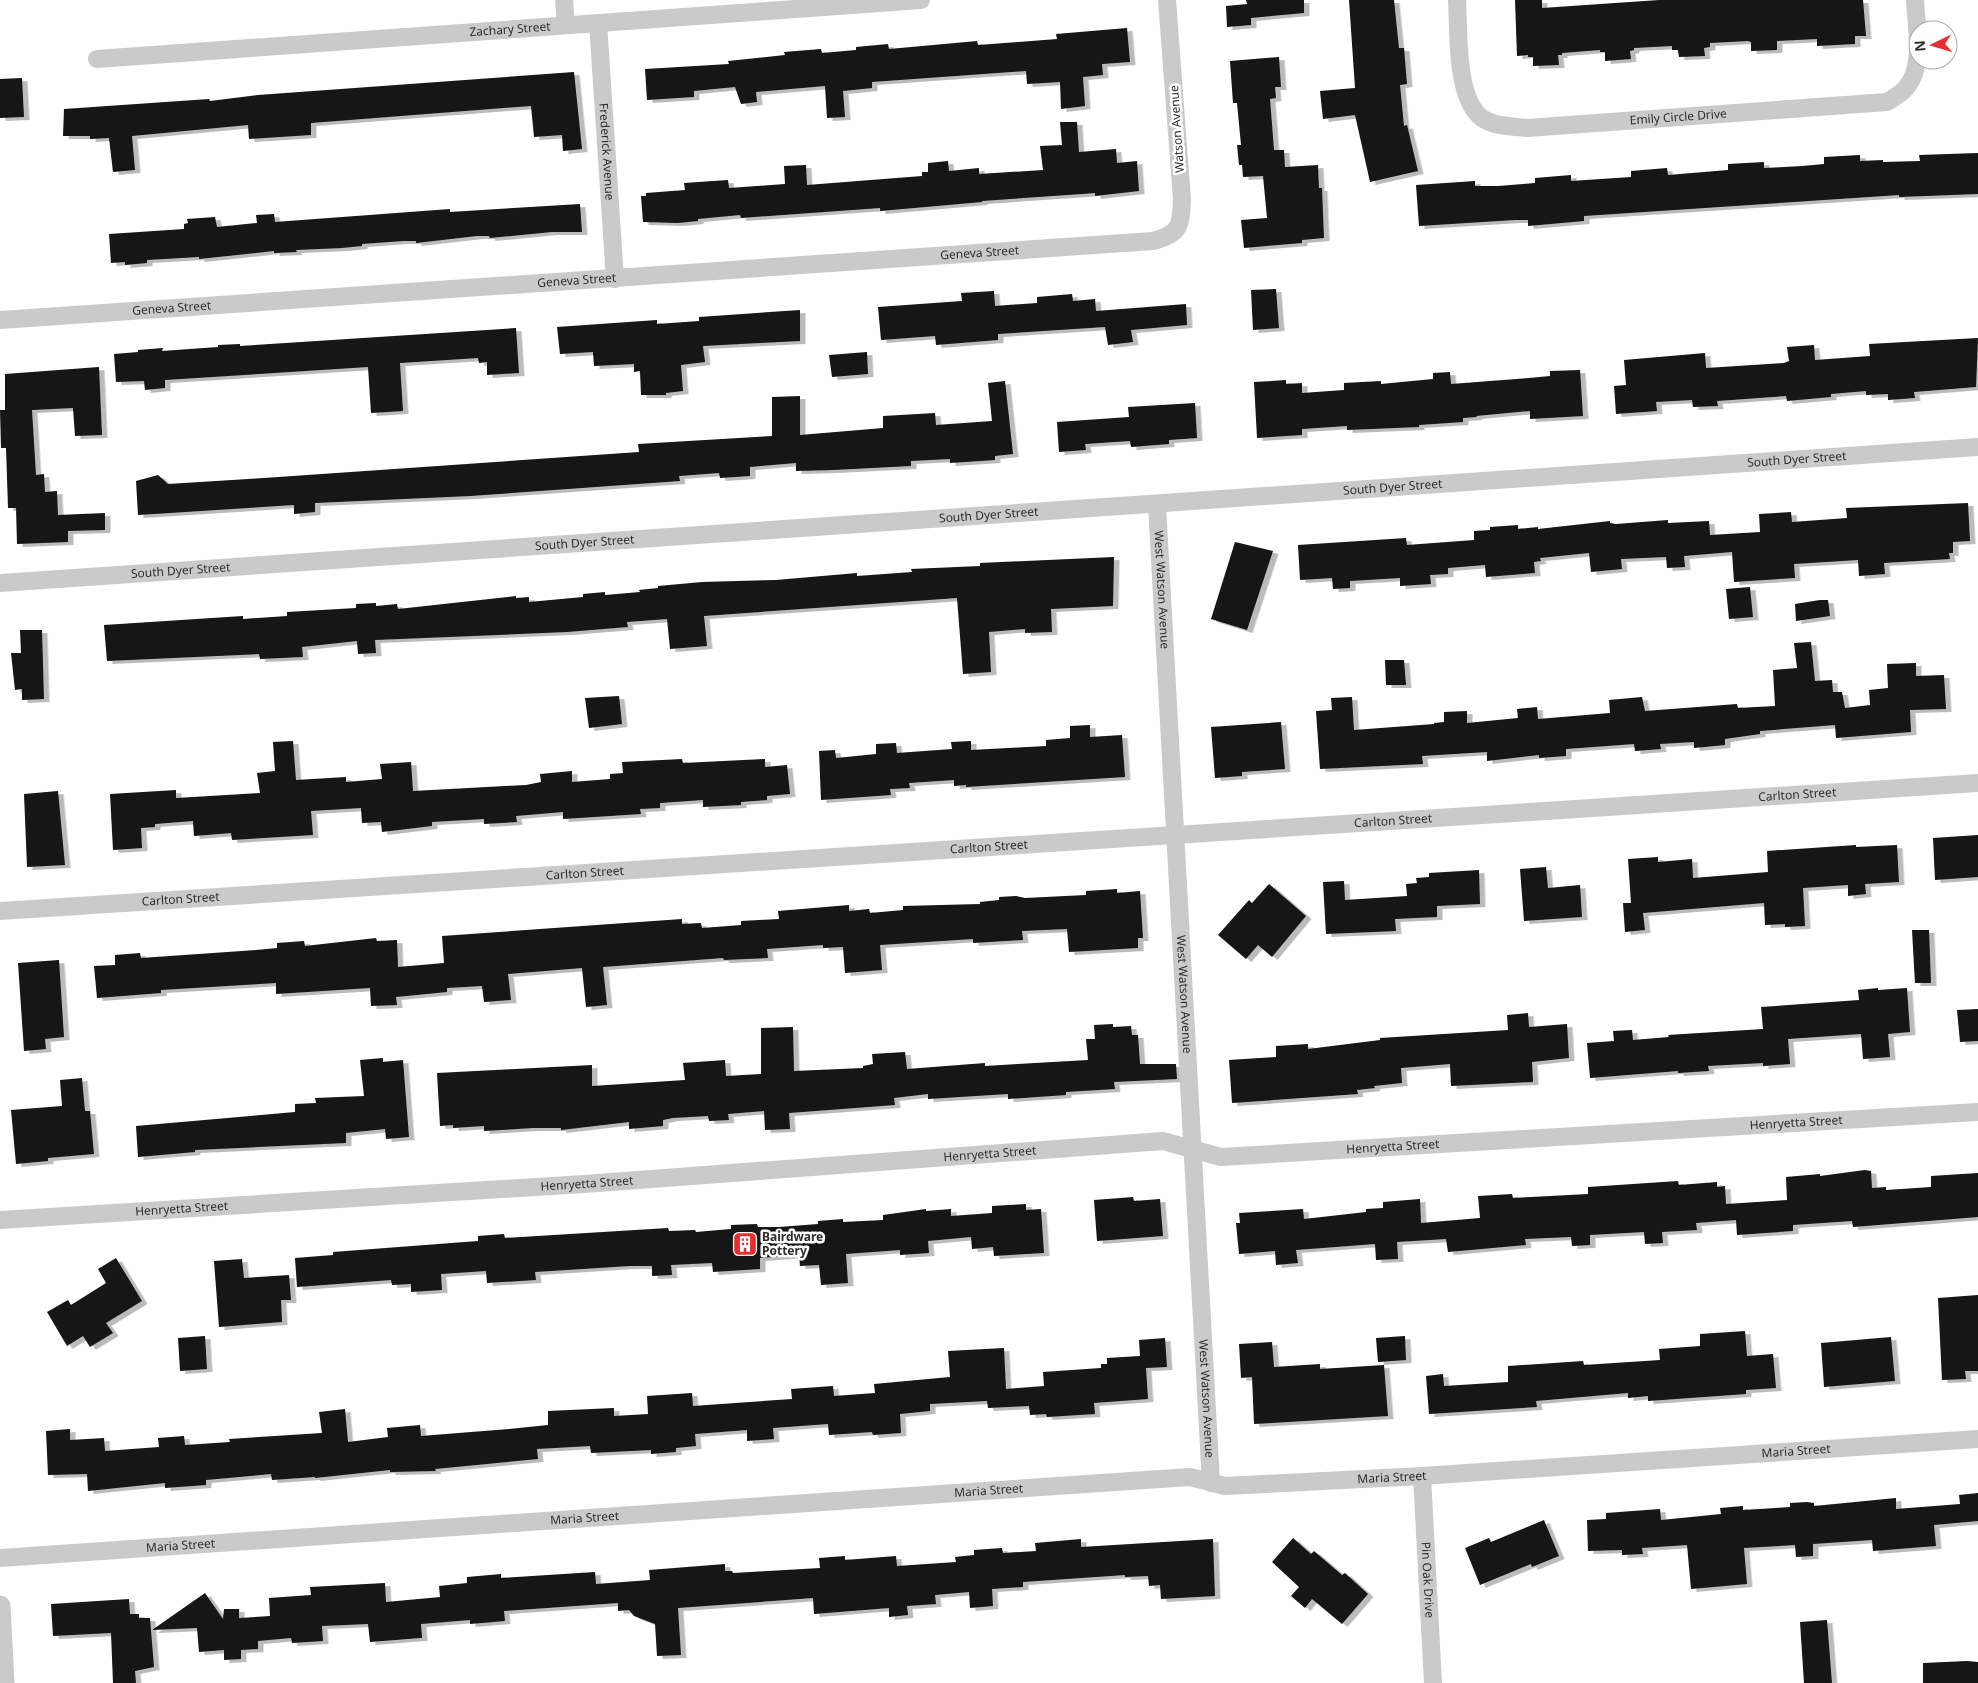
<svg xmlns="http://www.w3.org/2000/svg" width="1978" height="1683" viewBox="0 0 1978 1683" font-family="'Noto Sans',sans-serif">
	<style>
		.building { fill: #141414; filter: url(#shadow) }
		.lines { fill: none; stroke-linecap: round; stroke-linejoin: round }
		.minor { stroke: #cacaca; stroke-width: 18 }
		.tertiary { stroke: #cacaca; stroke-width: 21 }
		.labels { text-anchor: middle; stroke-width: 5; stroke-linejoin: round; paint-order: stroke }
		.street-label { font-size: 12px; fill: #2d2d2d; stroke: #fff }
		.poi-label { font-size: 12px; font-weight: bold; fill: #2d2d2d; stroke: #fff; text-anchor: start }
	</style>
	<defs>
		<filter id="shadow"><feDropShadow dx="5.5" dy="3" stdDeviation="0" flood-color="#0004"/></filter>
	</defs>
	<rect width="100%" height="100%" fill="#fff"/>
	<path class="building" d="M1246 0H1304V13L1251 18V25L1227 27 1226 6 1247 4Z
		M1349 0H1394L1399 48H1404L1407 84 1400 85 1404 126 1407 125 1418 171 1370 182 1355 115 1323 119 1320 91 1355 88Z
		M1515 0H1542V8L1659 0H1863L1866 36H1855V44L1817 46V39L1777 41V50L1751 51V42L1748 41 1710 43V47L1704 48 1705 56 1679 57 1678 50H1672V46L1634 48V50L1630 51 1631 59 1605 61V52H1600V50L1562 53V55H1558L1559 65 1533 66V57H1528V55L1517 56Z
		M1127 28 1130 62 1102 64 1103 75 1083 77 1085 106 1061 109 1060 82 1027 84 1026 71 872 82V88L843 91 845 117 827 118 825 86 756 92 757 102 741 104 735 87 694 91V97L647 100 645 69 729 64 728 61 785 55 784 52 821 49 822 53 856 50V47L888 44 889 49 977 41 978 45 1057 39 1056 34Z
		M1279 57 1281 87H1275L1276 98 1270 99 1274 150H1284L1285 167 1318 165 1319 188H1322L1324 238 1302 240V243L1244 248 1241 220 1267 218 1263 176 1243 177 1242 165H1239L1237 145H1241L1237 103H1233L1230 61Z
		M574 72 582 149 563 151 562 135 534 137 531 106 311 123V135L249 139 248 125 132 136 135 170 113 172 109 138 90 139V136H63L64 109 209 99 210 101 258 95Z
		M22 78 24 117 0 118V79Z
		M1060 122H1077L1079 152 1116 149 1117 163 1137 161 1139 191 1095 196V193L1082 194 982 201V202L880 211V208L741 218 740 215 698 219V221L678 223 643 222 641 196H646V193L685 190 684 183 728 180 729 188 785 184 784 166 806 165 807 185 922 176V172H928V163L948 161 949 171 979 168V174L1043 170 1040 146 1062 145Z
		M1978 153V194L1899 197V195L1584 216V221L1528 226V220H1515L1419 226 1416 185 1475 181V186H1498L1535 183V178L1571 175V181L1631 177V171L1667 168 1668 175 1728 170V164L1764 162V168L1802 166 1824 164V157L1860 155V161L1883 160V162L1920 161 1919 155Z
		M580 204 582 232H552L490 238 489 236H477L416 243V241H403L362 244V246L342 248 296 250 297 252 274 253V251L199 259V257L147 260V263L125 265V262L111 263 109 234 184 229V224L188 223 187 219 215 217 217 227 257 223 256 215 274 214 275 222 450 209V212Z
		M1276 289 1279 328 1253 330 1251 290Z
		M994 291 995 306 1037 303V297L1072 294 1073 301 1095 299 1096 311 1186 304 1187 325 1131 330 1133 342 1108 345 1105 327 998 334V340L936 345 935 336 881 340 878 307 962 301 961 293Z
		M800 310V341L703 346 705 362 681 365 683 391 666 393V395H641L640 371 634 372V364L594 366 593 352 560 354 557 327 657 320V324L699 321V317Z
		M516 328 519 373 487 375V362L479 363 478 358 400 363 403 411 371 413 368 367 165 380V388L145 390 144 381 116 382 114 354 138 352V350L163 348 162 351 218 347V345L240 344V346Z
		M1978 338 1976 387 1914 392 1915 398 1888 400V394L1866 395V391L1831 394V397L1787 401 1786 396 1717 401 1718 406 1693 407 1692 400 1656 402 1657 411 1616 414 1614 386 1626 385 1624 360 1705 353 1706 368 1784 363 1789 361 1787 347 1814 345 1815 360 1870 356 1869 344Z
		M867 352 868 374 832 377 829 355Z
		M99 367 102 435 75 436 73 408 32 410 36 475 44 474 45 492 57 491 58 515 105 513V530L68 531V542L17 544 16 508H8L6 448H1L0 410H5V374Z
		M1580 370 1583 416 1530 419V411L1476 416 1477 417 1463 418V422L1419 425V427L1347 430V426L1302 429V435L1257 438 1254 382 1286 380V384L1302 383V393L1344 390V383L1381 381V384L1433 379V373L1450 372 1451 384 1529 378 1550 376V371Z
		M1005 381 1013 454 995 456V460L950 463V459L911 461V466L833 470 796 471V463L750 467V476L720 478 719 473 679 476 680 481 470 496 315 503V512L294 514V505L138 515 136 481 158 475 168 484 264 478 639 452 638 444 772 436V397L800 396V435L883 428V416L935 413 936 425 992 421 988 383Z
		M1195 403 1197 438 1169 440V444L1131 447 1130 441 1085 444 1086 450 1059 452 1057 422 1129 417 1128 407Z
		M1968 503 1970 541 1953 542V553H1949L1950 559 1884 563 1885 574 1859 576 1858 560 1794 564 1795 578 1734 582 1732 552 1684 556 1685 567 1667 568 1666 557 1621 559 1622 569 1591 572 1589 553 1540 558 1541 561 1534 562 1535 573 1486 577 1485 565 1448 568V574L1430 575 1431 584 1400 586V578L1350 581V588L1333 589 1332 578 1300 580 1298 545 1406 538 1407 545 1474 540V531L1490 530V527L1518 525V529L1538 527V529L1610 521V523L1616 524 1668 520V523L1709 521 1710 535 1760 532 1759 514 1791 512 1792 522 1847 518 1846 508Z
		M1235 542 1273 551 1247 630 1211 619Z
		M1114 557 1113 606 1051 609 1052 632 1025 633V629L989 632 991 672 963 674 957 598 704 616 707 646 670 649 667 619 627 622 628 627 567 632 375 640 376 653 358 654 357 641 302 647 303 657 260 659 259 654 107 661 104 625 243 616V619L287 616V612L356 608V604L376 603V606L397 604 398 609 516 596V598L529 597V602L583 597V594L605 592V595L640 592 639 590 658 588V586L702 582 776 580 857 573V576L912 572 911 569 980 566V563Z
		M1750 587 1753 617 1729 619 1726 589Z
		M1820 600H1828L1830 616 1796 621 1795 604Z
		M20 630H42L44 699 22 700V689L15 690 11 653H21Z
		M1811 642 1815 681 1832 680 1833 692H1842L1845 708 1870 705 1869 690 1888 688 1887 664 1916 663V676L1944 675 1946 709 1910 710 1911 732 1836 738 1835 725 1760 731V734L1725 739V745L1694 748V742L1660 744 1661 749 1635 751 1634 744 1566 749V756L1539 758V755L1487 761V752L1422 756 1423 764 1320 769 1316 711 1332 710 1331 698 1352 697 1354 730 1434 724V723L1444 722V712L1467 711V723L1518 718 1517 709 1537 707 1538 719 1610 713 1609 700 1642 697 1645 711 1737 704 1738 708 1775 706 1773 670 1797 668 1794 643Z
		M1385 660H1404L1406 685H1386Z
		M619 696 622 724 589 728 585 698Z
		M1281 722 1285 769 1242 772V776L1215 778 1211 727Z
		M1090 725V737L1122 735 1125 777 966 787V785L954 786V780L909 783 910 788 890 789 891 795 821 800 819 751 835 750 836 758 876 754V744L896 743 897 753 952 749 951 742 971 741V750L1046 746V740L1070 738V726Z
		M293 741 296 780 346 777V782L382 779 380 764 411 762 413 791 526 785 541 782 540 774 572 771V782L610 779V774L623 773 622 762 682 759 683 763 765 759V767L787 765 790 794 767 796V800L741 802V805L703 807V800L660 803V808L640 809 641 814 563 819V812L516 816 517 822 484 824V819L432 822V826L382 832 381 822 362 823 361 808 311 811 313 835 232 840 231 833 194 836 193 821 155 824V827L141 828 142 848 113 850 110 794 176 790V798L260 793 257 773 275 771 273 742Z
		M58 791 65 865 27 867 24 794Z
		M1978 835V877L1935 880 1933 838Z
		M1856 845V847L1897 845 1899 882 1865 884 1866 894 1848 896V885L1803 888 1805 926 1785 927V924L1765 925 1764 903 1643 913 1645 930 1625 932 1623 903H1631L1628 859 1658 857V862L1692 859 1693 878 1768 872 1767 851Z
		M1546 867 1548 888 1580 885 1582 917 1524 921 1520 869Z
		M1479 870 1480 904 1437 906V917L1395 919 1396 931 1326 934 1323 882 1344 881 1345 900 1407 896 1406 884 1417 883 1416 878 1429 877V873Z
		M1269 884 1306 916 1272 957 1258 945 1246 959 1218 935 1249 900 1252 903Z
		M1117 889V893L1140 891 1143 938H1138V948L1069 952 1067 929 1022 931 1023 940 973 943V939L880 945 882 970 845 973 843 947 823 948V945L767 949 768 958 724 960 723 958 603 967 607 1005 586 1007 582 968 508 974 511 1000 484 1002 482 986 447 988V992L396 997 397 1005 371 1006 370 988 276 994V983L161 990V993L97 998 94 966 115 965V955L140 953 141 958 256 950 277 948V943L304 941 305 946 376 938 377 941 397 940 398 967 444 963 442 936 682 919V924L701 923 702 928 741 925V921L779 919 778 911 849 905V911L869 909 870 913 903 910V906L980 904V902L999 900V897L1016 896 1025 898 1086 895V891Z
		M1912 930H1929L1931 983H1915Z
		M59 960 64 1037 45 1039 46 1049 24 1051 18 963Z
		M1878 988V990L1907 988 1910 1032 1888 1034 1890 1057 1863 1059 1861 1034 1788 1039 1790 1064 1763 1066V1063L1708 1066 1709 1071 1678 1073V1071L1590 1078 1587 1043 1614 1041 1613 1031 1632 1030 1633 1040 1669 1037 1668 1035 1763 1029 1761 1007 1859 1000 1858 990Z
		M1978 1009V1041L1960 1042 1957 1010Z
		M1528 1013 1529 1027 1567 1024 1569 1058 1532 1062 1533 1082 1451 1086 1450 1064 1401 1068 1402 1083 1374 1086 1375 1088 1357 1090 1358 1094 1232 1103 1229 1060 1276 1057V1046L1308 1044V1049L1380 1040V1038L1508 1030 1507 1015Z
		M1113 1024V1027L1131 1026 1132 1035H1138L1140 1064H1176L1177 1079 1114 1082 1115 1089 1066 1092V1095L1008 1099V1094L928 1099V1094L894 1098 895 1105 789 1113 790 1129 765 1130 764 1111 728 1114 729 1120 709 1121 708 1116 673 1118 663 1120V1126L629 1129V1122L561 1130V1128H533L484 1131V1126L453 1128V1125L440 1126 437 1073 592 1065V1086L685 1080 683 1063 725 1060 726 1076 761 1074V1028L793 1027 794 1071 863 1068V1066L873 1064 872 1054 905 1052 907 1069 985 1063V1066L1088 1060 1086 1039H1095L1094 1025Z
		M383 1058V1062L403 1060 409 1137 386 1139 385 1129 346 1133V1143L195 1150V1152L138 1157 136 1126 295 1112V1104L316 1103 315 1098 364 1096 360 1060Z
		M82 1078 85 1111H90L94 1154 48 1158V1161L16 1164 11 1110 62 1106 60 1080Z
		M1865 1170 1871 1171 1872 1188 1886 1187V1190L1931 1187V1176L1978 1173V1217L1853 1227 1852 1221 1793 1225V1231L1737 1235 1736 1220 1696 1223 1697 1230 1662 1232 1663 1243 1645 1244 1644 1232 1590 1235V1245L1572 1246 1571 1237 1525 1239 1526 1245 1448 1252 1446 1239 1397 1242 1398 1259 1376 1260 1375 1244 1296 1250 1298 1263 1276 1265 1275 1251 1239 1254 1236 1223H1240L1239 1213 1303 1209 1304 1219 1366 1212V1209L1383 1208V1202L1420 1199 1421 1223 1480 1218 1478 1196 1512 1194 1513 1198 1588 1194V1187L1678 1181 1679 1185 1717 1182V1187L1725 1186 1726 1204 1787 1200 1786 1177 1820 1174V1176Z
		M1133 1197 1134 1201 1160 1199 1163 1236 1097 1241 1094 1200Z
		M1026 1204V1210L1041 1209 1044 1253 994 1256 993 1247 972 1249 971 1237 928 1241 929 1253 900 1255V1250L846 1254 848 1283 821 1285 819 1265 800 1266 799 1255 760 1258V1269L713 1272 712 1263 671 1265 672 1275 652 1276V1266H630L535 1272 536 1280 487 1283 486 1271 441 1274 442 1290 411 1292V1284L392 1285 391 1280 297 1287 295 1258 333 1255V1252L478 1241V1236L504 1234 505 1238 668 1228 669 1231 695 1230 696 1232 731 1229V1225L757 1224 758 1227H779L818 1224V1221L843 1219V1222L883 1220V1215L926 1209V1211L951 1209V1216L992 1213V1206Z
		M116 1258 142 1301 106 1323 113 1333 90 1347 83 1336 67 1346 47 1312 68 1300 71 1305 106 1283 98 1269Z
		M242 1259 244 1278 289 1275 291 1300H281L282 1322 219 1327 214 1261Z
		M1978 1295V1371H1965L1966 1379 1942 1380 1938 1298Z
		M1745 1331 1747 1356 1773 1354 1776 1388 1746 1390V1394L1648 1401V1396L1628 1398V1393L1536 1401 1537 1407 1429 1414 1426 1376 1443 1374 1444 1386 1508 1382V1366L1583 1361 1584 1365 1660 1360 1659 1349 1700 1346V1334Z
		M205 1336 207 1369 180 1371 178 1338Z
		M1405 1336 1406 1360 1378 1362 1376 1338Z
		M1891 1337 1895 1381 1824 1387 1821 1343Z
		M1165 1338 1167 1367 1146 1368 1148 1399 1094 1403 1095 1414 1047 1417 1046 1414 1030 1415 1029 1406 988 1408 987 1401 930 1404V1411L900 1414 901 1433 873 1435 872 1432 829 1435 828 1424 773 1428 774 1439 747 1441V1430L695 1434 696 1446 676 1448V1452L651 1454V1450L591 1453 590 1446 537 1449 538 1459 435 1469 436 1471 390 1472V1470L315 1478V1477L272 1480 271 1474 206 1480V1485L165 1488V1483L88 1491 87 1474 48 1475 46 1431 70 1429V1440L104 1438 105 1451 159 1447 158 1438 184 1436 185 1445 230 1442 229 1439 322 1433 319 1412 345 1409 348 1442 388 1437 387 1428 420 1425 421 1436 509 1429 548 1425V1411L614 1408V1416L648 1414 647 1396 692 1393 693 1406 792 1399 791 1389 833 1386 834 1396 875 1393 874 1384 950 1377 948 1351 1004 1348 1006 1389 1044 1386 1043 1372 1101 1368V1364H1107V1358L1140 1356 1139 1340Z
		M1272 1342 1274 1367 1320 1364V1369L1384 1365 1388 1416 1254 1424 1252 1377 1241 1378 1239 1344Z
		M1978 1493V1521L1934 1525 1936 1546 1873 1551 1872 1540 1813 1544V1556L1796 1557 1795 1545 1744 1548 1747 1584 1691 1589 1687 1545 1642 1548 1643 1554 1622 1555V1550L1588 1551 1587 1520 1606 1519V1513L1660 1509 1661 1520 1721 1514 1720 1508 1743 1506V1510L1790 1507V1503L1807 1502 1814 1503V1506L1896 1498V1509L1960 1504 1959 1495Z
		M1544 1520 1559 1556 1532 1567 1531 1564 1480 1585 1465 1548 1489 1538 1491 1542Z
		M1293 1538 1311 1554 1314 1551 1342 1575 1345 1573 1368 1594 1342 1624 1312 1599 1305 1608 1291 1596 1299 1587 1272 1562Z
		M1081 1539V1547L1213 1539 1215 1596 1161 1599 1160 1585 1149 1586 1148 1576 1125 1577V1575L1023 1582V1587L992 1589 993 1606 970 1608 969 1592 935 1595 936 1604 907 1606 908 1615 889 1617V1608L814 1614 813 1598 678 1608 681 1655 657 1656 655 1624 634 1616 629 1610 618 1611V1603L504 1611 505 1621 470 1624V1620L421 1624 422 1638H420L370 1642 368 1624 322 1626 323 1641 292 1643 291 1638 258 1641V1649L241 1650V1659L224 1660V1650L199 1652 197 1628 152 1630 205 1593 223 1619 224 1609H239V1618L270 1616 269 1598 311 1595 310 1587 385 1583 386 1602 440 1597 439 1586 467 1583V1577L501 1574V1578L595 1572 596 1584 650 1580 649 1570 725 1564V1571H732L733 1573 820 1568 819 1558 845 1556V1560L896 1556 897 1566 956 1562 955 1557 974 1555V1550L1002 1548 1003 1553 1036 1551 1035 1543Z
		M129 1599 130 1614H139V1618H150L154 1667 135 1671 136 1683H113L111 1633 53 1636 51 1604Z
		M1827 1620 1832 1683H1804L1800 1622Z
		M1967 1661 1978 1662V1683H1923V1663Z"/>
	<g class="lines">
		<g class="minor">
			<path d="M564 0 566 25"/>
			<path id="s1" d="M1457 0C1459 31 1455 98 1482 118 1495 127 1512 126 1527 128L1887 102C1893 98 1901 94 1906 88 1925 66 1916 26 1915 0"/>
			<path id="s2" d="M598 23 615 279"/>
			<path id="s3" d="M97 59 921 0"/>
			<path id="s4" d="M0 320 1153 241C1180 234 1181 226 1182 199L1167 0"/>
			<path id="s5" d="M1157 505 1211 1483"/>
			<path id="s6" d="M0 583 1978 447"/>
			<path id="s7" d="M0 911 1978 783"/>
			<path id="s8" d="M0 1220 584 1184 1163 1141 1221 1157 1978 1112"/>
			<path id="s9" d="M1422 1476 1433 1683"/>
			<path id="s10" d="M0 1558 1190 1477 1225 1486 1422 1476 1978 1439"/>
		</g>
		<path class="tertiary" d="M0 1606 4 1683"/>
	</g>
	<defs>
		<symbol id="building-square" viewBox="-11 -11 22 22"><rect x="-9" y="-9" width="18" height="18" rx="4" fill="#e72d2d" stroke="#fff"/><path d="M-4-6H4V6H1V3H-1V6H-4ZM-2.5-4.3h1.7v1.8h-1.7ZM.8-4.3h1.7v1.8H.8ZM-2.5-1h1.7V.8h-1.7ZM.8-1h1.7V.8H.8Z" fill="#fff"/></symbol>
	</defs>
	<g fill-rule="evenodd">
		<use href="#building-square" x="731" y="1230" width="28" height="28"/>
	</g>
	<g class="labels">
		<g class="street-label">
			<text dy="4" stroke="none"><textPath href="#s3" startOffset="414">Zachary Street</textPath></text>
			<text dy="4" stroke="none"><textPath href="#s1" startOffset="322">Emily Circle Drive</textPath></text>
			<text transform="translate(1177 129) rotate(-94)" y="4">Watson Avenue</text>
			<text dy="4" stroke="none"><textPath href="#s2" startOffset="129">Frederick Avenue</textPath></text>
			<text dy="4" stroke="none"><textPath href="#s4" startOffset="982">Geneva Street</textPath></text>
			<text dy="4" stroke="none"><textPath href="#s4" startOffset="578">Geneva Street</textPath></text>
			<text dy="4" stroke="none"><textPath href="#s4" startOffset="172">Geneva Street</textPath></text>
			<text dy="4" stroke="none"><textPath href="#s6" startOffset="1801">South Dyer Street</textPath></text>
			<text dy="4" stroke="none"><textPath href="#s6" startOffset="1396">South Dyer Street</textPath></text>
			<text dy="4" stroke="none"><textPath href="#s6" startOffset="991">South Dyer Street</textPath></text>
			<text dy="4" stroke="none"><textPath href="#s6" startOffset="586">South Dyer Street</textPath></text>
			<text dy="4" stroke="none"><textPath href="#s6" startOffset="181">South Dyer Street</textPath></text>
			<text dy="4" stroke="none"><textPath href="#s5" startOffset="85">West Watson Avenue</textPath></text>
			<text dy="4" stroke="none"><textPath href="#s7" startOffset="1801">Carlton Street</textPath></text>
			<text dy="4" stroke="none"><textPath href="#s7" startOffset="1396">Carlton Street</textPath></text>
			<text dy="4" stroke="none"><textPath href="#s7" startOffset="991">Carlton Street</textPath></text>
			<text dy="4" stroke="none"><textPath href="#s7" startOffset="586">Carlton Street</textPath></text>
			<text dy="4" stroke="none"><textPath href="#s7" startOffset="181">Carlton Street</textPath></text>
			<text dy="4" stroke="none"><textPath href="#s5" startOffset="490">West Watson Avenue</textPath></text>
			<text dy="4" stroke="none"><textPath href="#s8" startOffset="1802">Henryetta Street</textPath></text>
			<text dy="4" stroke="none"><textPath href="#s8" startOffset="1398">Henryetta Street</textPath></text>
			<text dy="4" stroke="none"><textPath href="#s8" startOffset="992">Henryetta Street</textPath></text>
			<text dy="4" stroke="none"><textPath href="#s8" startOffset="588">Henryetta Street</textPath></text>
			<text dy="4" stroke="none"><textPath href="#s8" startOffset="182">Henryetta Street</textPath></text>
			<text dy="4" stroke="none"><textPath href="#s5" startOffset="895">West Watson Avenue</textPath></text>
			<text dy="4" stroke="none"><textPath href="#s10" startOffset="1801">Maria Street</textPath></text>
			<text dy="4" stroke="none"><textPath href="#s10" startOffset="1396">Maria Street</textPath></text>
			<text dy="4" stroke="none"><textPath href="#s10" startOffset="991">Maria Street</textPath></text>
			<text dy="4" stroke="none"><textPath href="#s10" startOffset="586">Maria Street</textPath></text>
			<text dy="4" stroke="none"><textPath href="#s10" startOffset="181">Maria Street</textPath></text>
			<text dy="4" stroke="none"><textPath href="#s9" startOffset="104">Pin Oak Drive</textPath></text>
		</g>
		<g class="poi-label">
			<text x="762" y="1241">Bairdware<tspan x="762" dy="14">Pottery</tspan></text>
		</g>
	</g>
	<g transform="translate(1933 45) rotate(265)"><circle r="24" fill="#ffffff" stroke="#ababab"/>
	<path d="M0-4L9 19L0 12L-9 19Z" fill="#e72d2d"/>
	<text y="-8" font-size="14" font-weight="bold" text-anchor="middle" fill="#2d2d2d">N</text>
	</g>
</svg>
